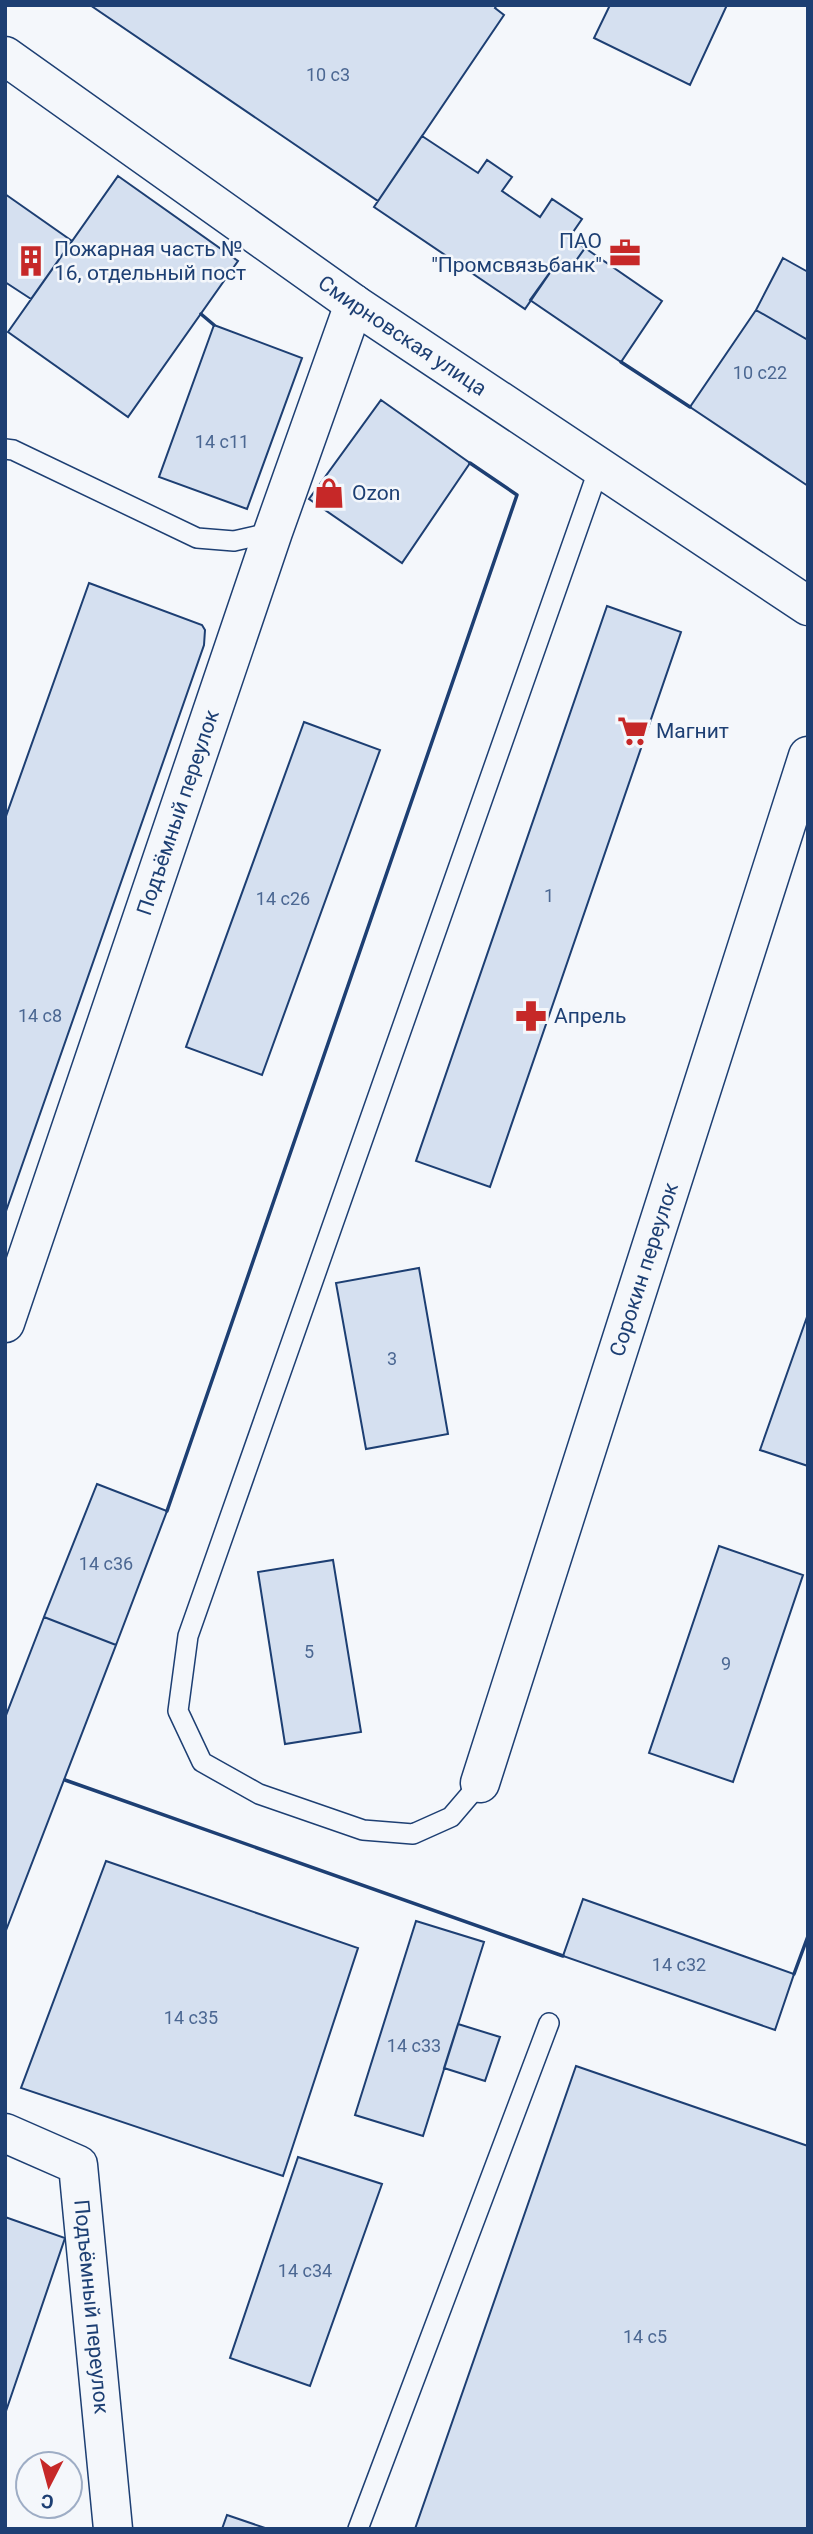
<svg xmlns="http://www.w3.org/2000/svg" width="813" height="2534" viewBox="0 0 813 2534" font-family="Roboto,sans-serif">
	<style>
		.building { fill: #d5e0f0; stroke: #1d3f73; stroke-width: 2 }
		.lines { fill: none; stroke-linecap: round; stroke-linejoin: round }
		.service-casing { stroke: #1d3f73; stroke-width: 22 }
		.minor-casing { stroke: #1d3f73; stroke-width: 41 }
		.service { stroke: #f4f7fb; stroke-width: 19 }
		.minor { stroke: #f4f7fb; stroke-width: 38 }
		.wall { stroke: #1d3f73; stroke-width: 3.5 }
		.labels { text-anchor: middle; stroke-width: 5; stroke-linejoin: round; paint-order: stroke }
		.number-label { font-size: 18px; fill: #4b6792 }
		.poi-label { font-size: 21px; fill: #1d3f73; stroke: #f4f7fb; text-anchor: start }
		.street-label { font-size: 21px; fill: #1d3f73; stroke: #f4f7fb }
	</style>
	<rect width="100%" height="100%" fill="#f4f7fb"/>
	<path class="building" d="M90 5H497L495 8 504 15 378 201Z
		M610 5H727L690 85 594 38Z
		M422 136 478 173 487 160 512 177 502 191 540 217 552 199 582 219 569 238 585 248 570 269 558 261 525 309 374 207Z
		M118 176 238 261 128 417 8 332Z
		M5 194 72 241 31 299 5 282Z
		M585 248 662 301 621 362 530 300 558 261 570 269Z
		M783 258 808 272V340L756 310Z
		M756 310 808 340V486L690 407Z
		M214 325 302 358 247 509 159 477Z
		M381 400 470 463 402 563 309 499Z
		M89 583 202 625 205 630 204 645 5 1214V819Z
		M607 606 681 632 490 1187 416 1161Z
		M304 722 380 750 262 1075 186 1047Z
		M419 1268 448 1434 366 1449 336 1283Z
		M808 1314V1466L760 1450Z
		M97 1484 167 1511 116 1645 44 1617Z
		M719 1546 803 1575 733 1782 649 1753Z
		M333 1560 361 1732 285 1744 258 1572Z
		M44 1617 116 1645 5 1933V1718Z
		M106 1861 358 1948 283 2176 21 2088Z
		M583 1899 794 1974 775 2030 563 1956Z
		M416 1921 484 1942 423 2136 355 2115Z
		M458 2024 500 2037 485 2081 444 2068Z
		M576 2066 808 2146V2529H415Z
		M298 2157 382 2184 310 2386 230 2358Z
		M5 2217 65 2238 5 2414Z
		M227 2515 268 2529H222Z"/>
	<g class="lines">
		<defs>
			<path id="service" d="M5 449 13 450 197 538 234 541 273 532
				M480 1783 451 1817 413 1834 363 1830 259 1794 202 1762 178 1711 188 1636 599 468
				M358 2529 549 2023"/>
			<g id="minor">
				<path id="s1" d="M5 56 354 304 808 606"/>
				<path id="s2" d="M5 1323 273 532 354 304"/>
				<path id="s3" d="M480 1783 808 756"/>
				<path id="s4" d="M5 2133 78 2165 113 2529"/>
			</g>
		</defs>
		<use href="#service" class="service-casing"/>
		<use href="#minor" class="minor-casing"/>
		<use href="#service" class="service"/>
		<use href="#minor" class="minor"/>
		<path class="wall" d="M201 314 214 325
			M621 362 690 407
			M167 1511 517 495 470 463
			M65 1780 563 1956
			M794 1974 808 1936"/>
	</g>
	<defs>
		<symbol id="office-bare" viewBox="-9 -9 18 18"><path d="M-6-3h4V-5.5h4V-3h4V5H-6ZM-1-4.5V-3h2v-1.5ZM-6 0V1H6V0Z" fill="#c62828" stroke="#f4f7fb" stroke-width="2.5" paint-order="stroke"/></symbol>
		<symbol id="building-bare" viewBox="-9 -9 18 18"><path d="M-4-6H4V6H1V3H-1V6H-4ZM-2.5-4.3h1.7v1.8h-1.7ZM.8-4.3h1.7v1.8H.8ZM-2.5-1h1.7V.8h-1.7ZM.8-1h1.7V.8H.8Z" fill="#c62828" stroke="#f4f7fb" stroke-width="2.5" paint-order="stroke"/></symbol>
		<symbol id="shop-bare" viewBox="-9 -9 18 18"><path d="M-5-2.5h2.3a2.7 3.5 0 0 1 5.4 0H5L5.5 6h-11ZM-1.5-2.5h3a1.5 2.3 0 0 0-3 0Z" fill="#c62828" stroke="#f4f7fb" stroke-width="2.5" paint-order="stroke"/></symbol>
		<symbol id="supermarket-bare" viewBox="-9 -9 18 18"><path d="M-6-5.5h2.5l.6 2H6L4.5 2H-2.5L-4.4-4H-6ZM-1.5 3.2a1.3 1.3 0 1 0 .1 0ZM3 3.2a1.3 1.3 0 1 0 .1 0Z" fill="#c62828" stroke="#f4f7fb" stroke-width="2.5" paint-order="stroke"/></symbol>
		<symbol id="pharmacy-bare" viewBox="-9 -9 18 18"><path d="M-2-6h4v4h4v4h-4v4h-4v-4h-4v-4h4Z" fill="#c62828" stroke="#f4f7fb" stroke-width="2.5" paint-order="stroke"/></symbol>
	</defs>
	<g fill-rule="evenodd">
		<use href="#office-bare" x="603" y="231" width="44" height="44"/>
		<use href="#building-bare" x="9" y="239" width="44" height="44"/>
		<use href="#shop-bare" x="307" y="471" width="44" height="44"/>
		<use href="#supermarket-bare" x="611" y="709" width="44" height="44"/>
		<use href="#pharmacy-bare" x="509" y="994" width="44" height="44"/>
	</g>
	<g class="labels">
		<g class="number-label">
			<text x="328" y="81">10 с3</text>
			<text x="760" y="379">10 с22</text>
			<text x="222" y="448">14 с11</text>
			<text x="549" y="902">1</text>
			<text x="283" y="905">14 с26</text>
			<text x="40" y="1022">14 с8</text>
			<text x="392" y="1365">3</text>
			<text x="106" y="1570">14 с36</text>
			<text x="309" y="1658">5</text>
			<text x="726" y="1670">9</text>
			<text x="679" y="1971">14 c32</text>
			<text x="191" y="2024">14 c35</text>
			<text x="414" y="2052">14 c33</text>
			<text x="305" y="2277">14 c34</text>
			<text x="645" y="2343">14 с5</text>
		</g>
		<g class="poi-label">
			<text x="602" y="248" text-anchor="end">ПАО<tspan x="602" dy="24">"Промсвязьбанк"</tspan></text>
			<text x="54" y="256">Пожарная часть №<tspan x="54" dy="24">16, отдельный пост</tspan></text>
			<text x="352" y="500">Ozon</text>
			<text x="656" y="738">Магнит</text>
			<text x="554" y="1023">Апрель</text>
		</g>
		<g class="street-label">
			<text dy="7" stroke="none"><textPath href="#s1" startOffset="486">Смирновская улица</textPath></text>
			<text dy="7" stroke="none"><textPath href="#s2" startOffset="539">Подъёмный переулок</textPath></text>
			<text dy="7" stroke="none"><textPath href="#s3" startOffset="539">Сорокин переулок</textPath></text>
			<text dy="7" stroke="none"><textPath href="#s4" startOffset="222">Подъёмный переулок</textPath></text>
		</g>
	</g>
	<rect width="813" height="2534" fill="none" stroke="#1d3f73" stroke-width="14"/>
	<g transform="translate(49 2485) rotate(186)"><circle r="33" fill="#f4f7fb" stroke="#9eadc5" stroke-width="2"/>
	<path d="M0-5L12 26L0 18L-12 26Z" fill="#c62828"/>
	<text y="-10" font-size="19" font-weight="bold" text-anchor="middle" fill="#1d3f73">С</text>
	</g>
</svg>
